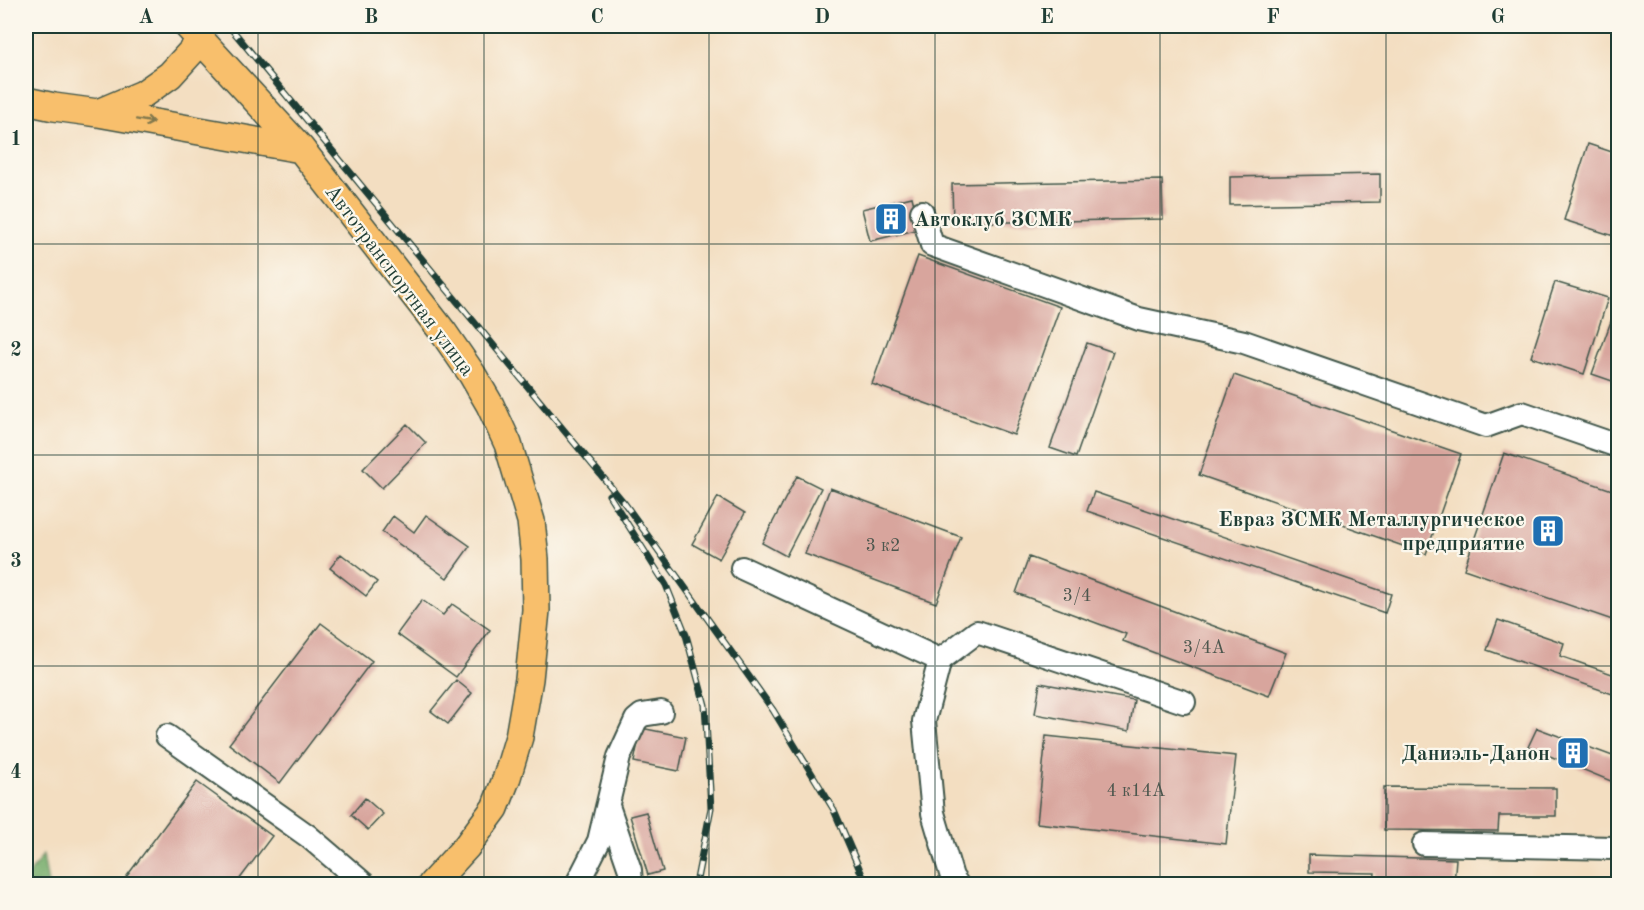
<svg xmlns="http://www.w3.org/2000/svg" width="1644" height="910" viewBox="0 0 1644 910" font-family="'Old Standard TT',serif">
	<style>
		.forest { fill: #72aa68; stroke: #48744e; stroke-width: 1.5 }
		.building { fill: #d8a59d }
		.lines { fill: none; stroke-linecap: round; stroke-linejoin: round }
		.minor-casing { stroke: #3f5549; stroke-width: 26 }
		.major-casing { stroke: #3f5549; stroke-width: 30 }
		.minor { stroke: #fff; stroke-width: 22 }
		.major { stroke: #f8bf6c; stroke-width: 27 }
		.rail-casing { stroke: #1f3d34; stroke-width: 7 }
		.rail { stroke: #fbf7ec; stroke-width: 4.5; stroke-dasharray: 14; stroke-linecap: butt }
		.oneway { stroke: #81784d }
		.grid { fill: none; stroke: #1f3d34; stroke-width: 1.5; stroke-opacity: 0.55 }
		.labels { text-anchor: middle; stroke-width: 4.5; stroke-linejoin: round; paint-order: stroke }
		.number-label { font-size: 18px; fill: #4d574e }
		.poi-label { font-size: 21px; font-weight: bold; fill: #1f3d34; stroke: #fbf7ec; text-anchor: end }
		.street-label { font-size: 21px; fill: #1f3d34; stroke: #fbf7ec }
		.neatline { fill: none; stroke: #1f3d34; stroke-width: 2 }
		.grid-label { font-size: 20px; text-anchor: middle; font-weight: bold; fill: #1f3d34 }
	</style>
	<rect width="100%" height="100%" fill="#fbf7ec"/>
	<filter id="ink" filterUnits="userSpaceOnUse"><feTurbulence type="fractalNoise" baseFrequency=".0167" numOctaves="2"/><feDisplacementMap in="SourceGraphic" scale="12" xChannelSelector="R" yChannelSelector="G"/><feConvolveMatrix kernelMatrix="1 2 1 2 8 2 1 2 1" color-interpolation-filters="sRGB"/></filter>
	<filter id="wash" filterUnits="userSpaceOnUse"><feTurbulence type="fractalNoise" baseFrequency=".008" numOctaves="4" result="noise"/><feDisplacementMap in="SourceGraphic" scale="24" xChannelSelector="R" yChannelSelector="G"/><feGaussianBlur stdDeviation="1.35" result="paint"/><feColorMatrix in="noise" values="0 0 0 0 0 0 0 0 0 0 0 0 0 0 0 0 0 1.4 0 .05"/><feComposite in="paint" operator="in"/></filter>
	<g filter="url(#wash)">
		<rect width="100%" height="100%" fill="#f3dec1"/>
		<path class="forest" d="M43 855 48 884H26L28 876Z"/>
		<g id="blocks">
			<path class="building" d="M1588 144 1618 154V231L1617 237 1564 220Z
				M1380 174V202L1230 205V177Z
				M1162 180 1163 219 953 223 952 184Z
				M912 197 920 229 870 241 862 209Z
				M918 256 1060 307 1014 435 872 384Z
				M1555 282 1608 298 1584 374 1531 357Z
				M1618 302V383L1592 374Z
				M1087 343 1113 352 1076 457 1050 448Z
				M1234 375 1461 454 1426 554 1199 475Z
				M407 424 426 443 382 488 363 469Z
				M1504 453 1618 492V622L1464 569Z
				M797 476 821 488 786 556 762 543Z
				M830 488 961 537 936 603 805 554Z
				M1094 492 1391 594 1385 613 1087 511Z
				M718 497 745 513 719 559 692 544Z
				M426 515 470 546 447 578 382 532 393 516 414 532Z
				M341 554 377 582 366 596 330 568Z
				M1029 557 1286 653 1269 696 1123 641 1126 634 1016 593Z
				M422 600 443 615 452 604 490 630 456 677 397 634Z
				M1498 620 1564 643 1560 656 1618 676V696L1487 650Z
				M321 623 372 661 280 783 229 744Z
				M456 680 472 693 448 724 431 711Z
				M1040 683 1134 700 1129 731 1035 714Z
				M641 728 686 737 679 771 634 762Z
				M1537 728 1618 758V784L1528 747Z
				M1046 736 1236 756 1226 844 1037 823Z
				M197 782 272 836 236 884H121Z
				M1384 787 1556 788V816H1499L1498 831 1384 830Z
				M365 798 383 814 368 830 351 815Z
				M646 812 663 871 648 875 630 816Z
				M1309 855 1456 859 1454 884H1374L1375 873 1309 872Z"/>
		</g>
	</g>
	<g filter="url(#ink)">
		<use href="#blocks" fill-opacity="0" stroke="#3f5549" stroke-width="1.5"/>
		<g class="lines">
			<defs>
				<path id="minor" d="M922 212 932 245 1139 319 1244 342 1486 426 1522 413 1618 446
					M742 568 940 660
					M167 736 308 836 364 884
					M608 806 630 870 631 884
					M1424 844 1615 848 1618 850
					M577 884 599 841 619 757 636 720 642 715 661 712
					M957 884 952 877 933 813 924 721 940 660 977 632 1184 702"/>
				<path id="major" d="M188 26 301 149 443 332 472 374 490 405 508 444 531 521 535 559 536 610 529 679 519 737 507 777 495 808 467 846 432 884
					M26 101 54 107 98 113 301 149
					M98 113 143 94 170 75 201 41"/>
			</defs>
			<use href="#minor" class="minor-casing"/>
			<use href="#major" class="major-casing"/>
			<use href="#minor" class="minor"/>
			<use href="#major" class="major"/>
			<defs>
				<path id="rail" d="M229 26 625 504 773 710 834 810 866 884
					M609 495 666 585 686 635 705 705 711 808 696 884"/>
			</defs>
			<use href="#rail" class="rail-casing"/>
			<use href="#rail" class="rail"/>
		</g>
		<defs><path id="oneway-shaft" d="M-6 0H5M1.5-3L5.5 0L1.5 3" fill="none" stroke-width="1.6" stroke-linecap="round" stroke-linejoin="round" transform="scale(1.5)"/></defs>
		<use class="oneway" href="#oneway-shaft" transform="translate(145 121) rotate(10)"/>
	</g>
	<path class="grid" d="M258 26V884M484 26V884M709 26V884M935 26V884M1160 26V884M1386 26V884M26 244H1618M26 455H1618M26 666H1618"/>
	<defs>
		<symbol id="building-square" viewBox="-11 -11 22 22"><rect x="-9" y="-9" width="18" height="18" rx="4" fill="#1f6fb2" stroke="#fbf7ec"/><path d="M-4-6H4V6H1V3H-1V6H-4ZM-2.5-4.3h1.7v1.8h-1.7ZM.8-4.3h1.7v1.8H.8ZM-2.5-1h1.7V.8h-1.7ZM.8-1h1.7V.8H.8Z" fill="#fff"/></symbol>
	</defs>
	<g fill-rule="evenodd">
		<use href="#building-square" x="872" y="200" width="38" height="38"/>
		<use href="#building-square" x="1529" y="512" width="38" height="38"/>
		<use href="#building-square" x="1554" y="734" width="38" height="38"/>
	</g>
	<g class="labels">
		<g class="number-label">
			<text x="883" y="551">3 к2</text>
			<text x="1077" y="601">3/4</text>
			<text x="1204" y="653">3/4А</text>
			<text x="1136" y="796">4 к14А</text>
		</g>
		<g class="poi-label">
			<text x="914" y="226" text-anchor="start">Автоклуб ЗСМК</text>
			<text x="1525" y="526">Евраз ЗСМК Металлургическое<tspan x="1525" dy="24">предприятие</tspan></text>
			<text x="1550" y="760">Даниэль-Данон</text>
		</g>
		<g class="street-label">
			<text transform="translate(400 280) rotate(53)" y="7">Автотранспортная улица</text>
		</g>
	</g>
	<rect width="1644" height="910" fill="none" stroke="#fbf7ec" stroke-width="66"/>
	<rect x="33" y="33" width="1578" height="844" class="neatline"/>
	<g class="grid-label">
		<text x="146" y="23">A</text>
		<text x="371" y="23">B</text>
		<text x="597" y="23">C</text>
		<text x="822" y="23">D</text>
		<text x="1047" y="23">E</text>
		<text x="1273" y="23">F</text>
		<text x="1498" y="23">G</text>
		<text x="16" y="145">1</text>
		<text x="16" y="356">2</text>
		<text x="16" y="567">3</text>
		<text x="16" y="778">4</text>
	</g>
</svg>
